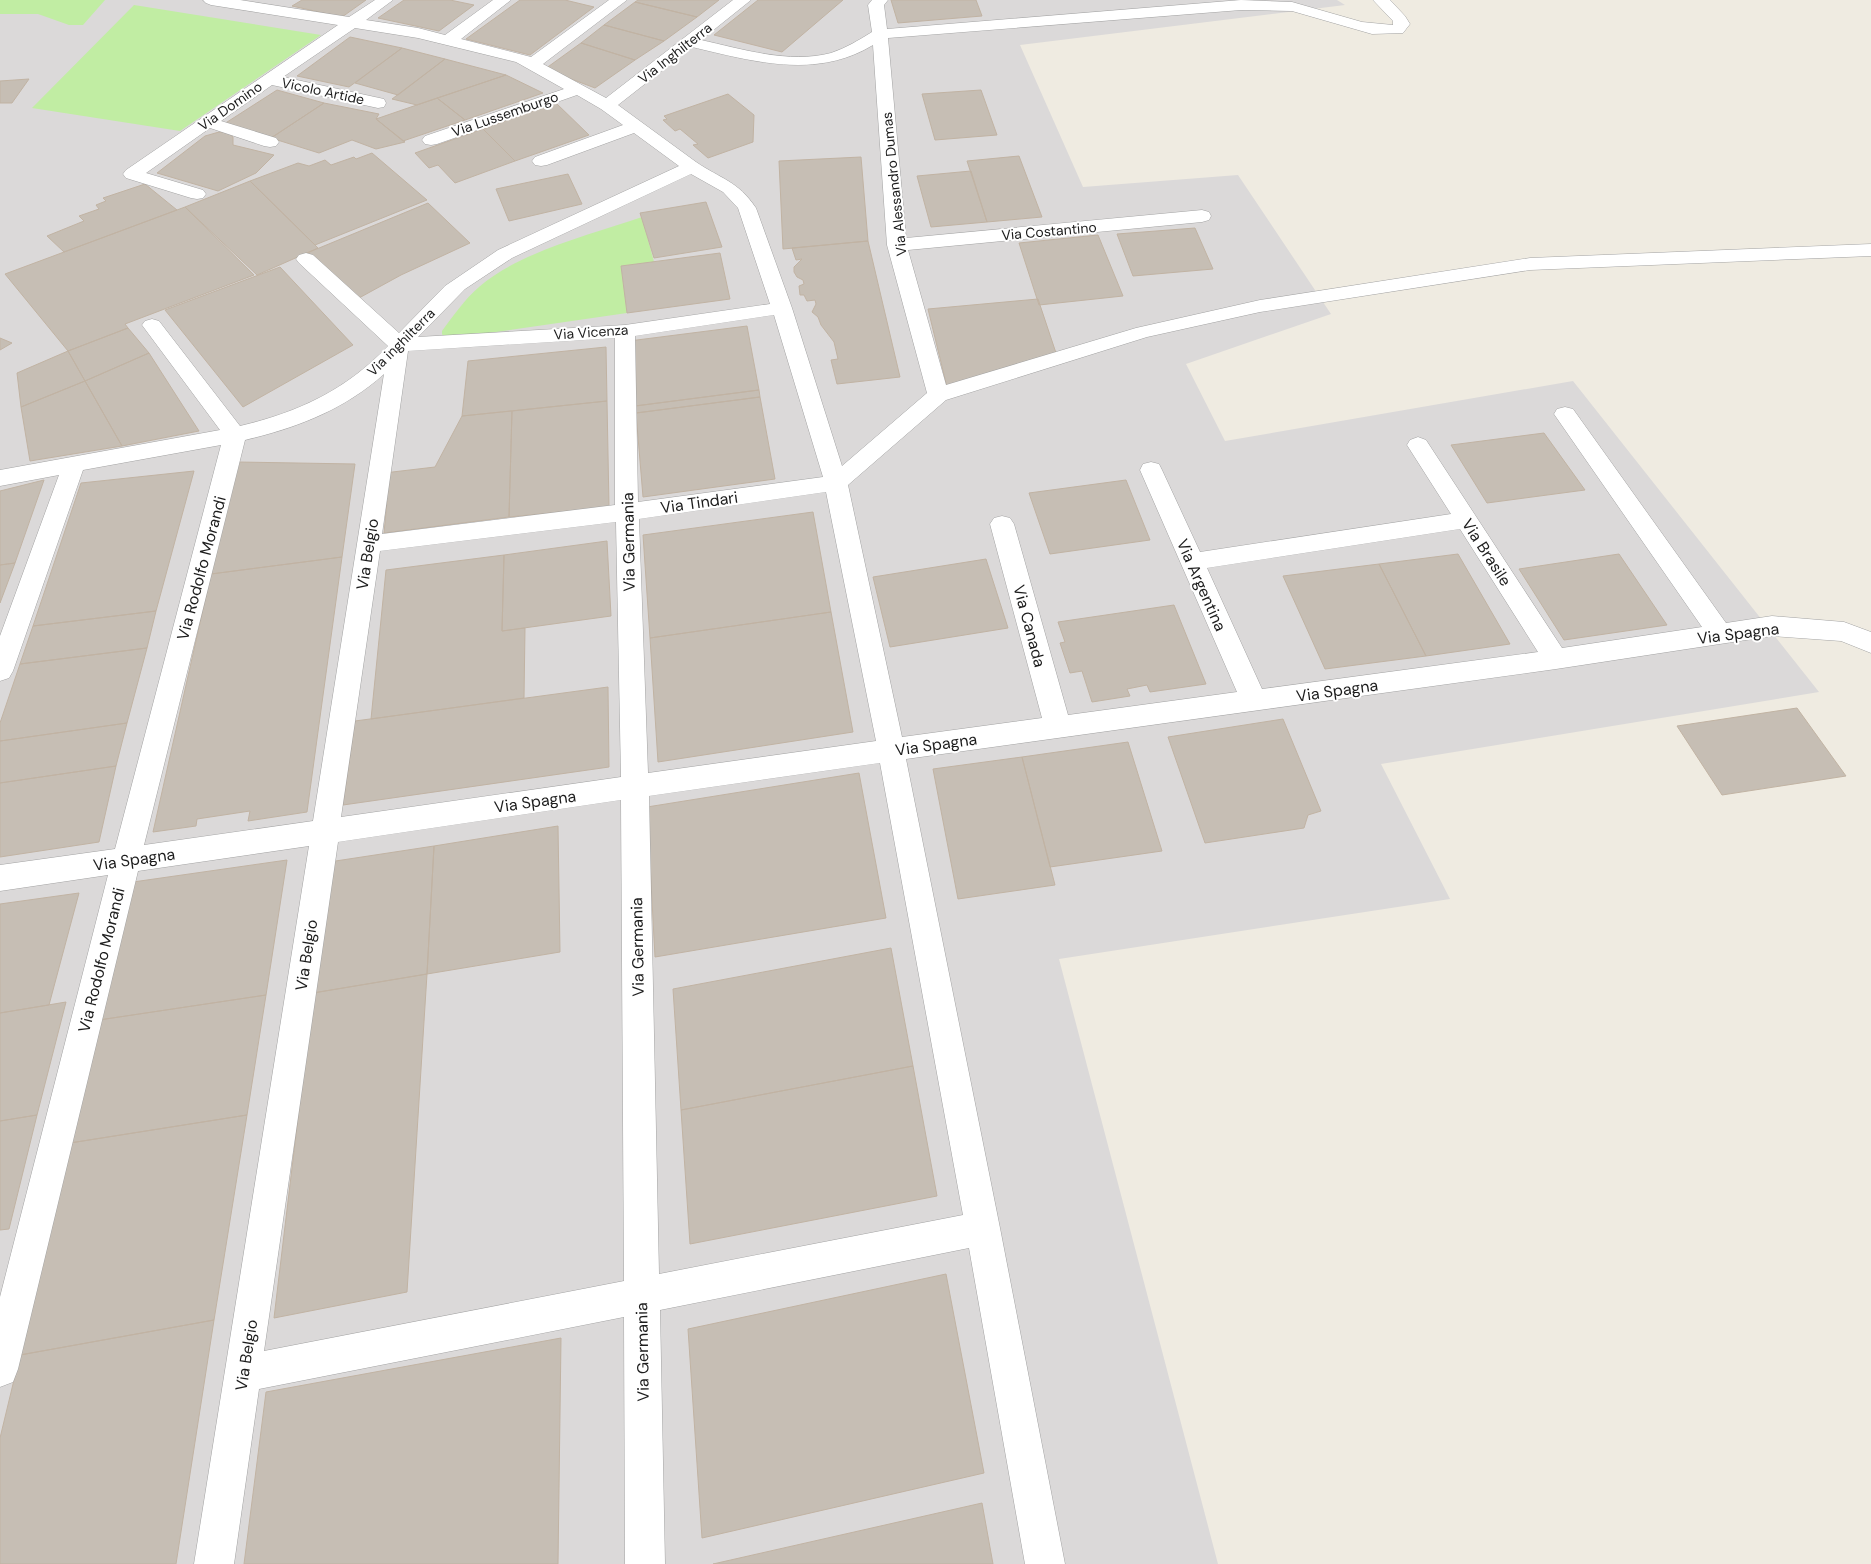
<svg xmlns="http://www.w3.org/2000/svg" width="1871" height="1564" viewBox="0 0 1871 1564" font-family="'DM Sans',sans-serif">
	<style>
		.residential { fill: #dbd9d9 }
		.grass { fill: #c1eda3 }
		.building { fill: #c6beb4; stroke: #c1b3a3 }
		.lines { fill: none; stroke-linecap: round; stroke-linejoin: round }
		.minor-casing { stroke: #a3a3a3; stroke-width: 1 }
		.minor { fill: #fff; fill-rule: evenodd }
		.labels { text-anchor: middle; stroke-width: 4; stroke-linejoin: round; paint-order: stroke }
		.far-street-label { font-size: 14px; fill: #1c1c1c; stroke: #fff }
		.street-label { font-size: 16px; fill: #1c1c1c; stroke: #fff }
	</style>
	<rect width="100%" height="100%" fill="#efebe1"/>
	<path class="residential" d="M0 0H1337L1345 5 1020 45 1083 187 1238 175 1331 314 1186 364 1225 441 1573 381 1819 692 1381 764 1450 899 1059 959 1218 1564H0Z"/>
	<path class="grass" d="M0 0H105L83 25H69L38 14H0Z
		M134 5 321 35 180 131 32 108Z
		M642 217 654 262 621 266 627 313 454 338 444 337 442 334V331C453 316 465 299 479 287 519 252 592 234 642 217Z"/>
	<path class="building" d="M302 0H366L342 17 292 6Z
		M404 0H450L474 5 439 31 378 18Z
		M520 0H565L594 7 530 55 466 39Z
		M638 0H719L697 17 635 2Z
		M758 0H843L782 52 714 35Z
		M891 0H976L982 16 898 23Z
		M635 2 697 17 664 41 604 25Z
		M604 25 664 41 635 60 581 43Z
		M350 37 402 48 349 87 297 76Z
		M581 43 635 60 595 88 545 69Z
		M402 48 445 59 398 95 355 83Z
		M445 59 506 75 417 105 392 99Z
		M506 75 543 93 465 120 437 98Z
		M29 79 12 103H0V81Z
		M277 90 324 103 271 138 224 124Z
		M981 90 997 135 935 140 922 94Z
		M728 94 754 115 753 142 708 158 693 145 698 144 680 129 675 131 663 120 667 119 664 116Z
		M437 98 465 120 403 141 376 119Z
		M324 103 379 114 376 119 405 142 376 149 352 140 319 153 271 138Z
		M556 103 589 135 515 161 483 129Z
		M483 129 515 161 455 183 438 165 429 168 415 153Z
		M219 132 228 133 233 137V145L274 155 256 173 218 191 157 173 205 136Z
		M372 153 427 200 315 245 250 181 298 163 309 166 325 160 331 165 354 157 356 159Z
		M1019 156 1042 217 987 222 967 161Z
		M861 157 868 241 783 249 779 161Z
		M971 171 987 222 931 227 917 176Z
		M568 174 582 204 509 221 496 189Z
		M250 181 315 245 318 248 257 275 185 207Z
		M145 184 177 210 64 252 47 236 84 221 79 216 99 209 96 205 106 201 103 198Z
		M706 202 722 247 654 258 640 213Z
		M428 203 470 243 401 275 359 298 307 253Z
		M185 207 254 275 125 324 128 328 68 351 5 274Z
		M1195 228 1213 269 1133 276 1117 234Z
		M1098 235 1123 296 1039 305 1019 243Z
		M868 241 900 377 837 384 831 360 838 359 834 342 821 325 818 317 812 312 816 304 815 300 807 301 804 295H800L799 286 804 284 803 280 797 277 794 272V267L802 259 796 260 792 248Z
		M720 253 730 299 627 313 621 266Z
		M280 267 353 345 243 407 165 310Z
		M1038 299 1056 353 947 387 928 309Z
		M747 326 759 390 635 406 629 341Z
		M128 328 149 353 85 381 68 351Z
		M0 338 12 343 0 350Z
		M606 347 607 401 462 416 468 361Z
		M68 351 85 381 21 407 17 373Z
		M149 353 199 431 122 446 85 381Z
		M85 381 122 446 30 461 21 407Z
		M759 390 760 397 636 413 635 406Z
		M760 397 775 479 643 497 636 413Z
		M607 401 609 507 509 517 512 411Z
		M512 411 509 517 384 533 387 501 381 502 384 473 435 467 462 416Z
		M1544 433 1585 490 1487 503 1451 445Z
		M238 462 355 464 342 557 211 574Z
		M194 471 156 611 33 626 81 483Z
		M44 480 15 563 0 565V491Z
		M1126 480 1150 540 1050 554 1029 493Z
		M813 512 831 612 650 638 643 535Z
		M607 541 611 616 502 631 504 555Z
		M1458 554 1510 644 1426 656 1379 564Z
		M1619 554 1667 625 1564 640 1519 569Z
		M504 555 502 631 525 628 524 698 371 719 386 570Z
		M342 557 307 812 248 821 250 811 197 819 196 826 153 832 211 574Z
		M986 559 1008 628 890 647 873 577Z
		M15 563 0 603V565Z
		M1379 564 1426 656 1325 669 1283 576Z
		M1174 605 1206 684 1150 692 1147 685 1127 689 1130 696 1092 702 1082 671 1070 673 1060 643 1065 642 1058 622Z
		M156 611 147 648 20 664 33 626Z
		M831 612 853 732 658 762 650 638Z
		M147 648 127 723 0 741V723L20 664Z
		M608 687 609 767 343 805 355 721Z
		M1797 708 1846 776 1722 795 1677 726Z
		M1283 719 1321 811 1308 815 1304 828 1205 843 1168 737Z
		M127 723 116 766 0 783V741Z
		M1128 742 1162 851 1050 867 1022 757Z
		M1022 757 1055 885 958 899 933 769Z
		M116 766 99 842 0 857V783Z
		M859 773 886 918 655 957 647 807Z
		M558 826 560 952 427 974 434 846Z
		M434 846 427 974 313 993 329 862Z
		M287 860 266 995 99 1020 133 882Z
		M79 893 49 1005 0 1013V904Z
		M891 948 913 1066 681 1110 673 989Z
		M427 974 407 1292 274 1318 313 993Z
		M266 995 247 1115 70 1143 99 1020Z
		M66 1002 37 1115 0 1121V1013Z
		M913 1066 937 1196 690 1244 681 1110Z
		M37 1115 9 1229 0 1230V1121Z
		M247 1115 214 1320 20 1355 70 1143Z
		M946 1274 984 1473 702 1538 688 1329Z
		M214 1320 176 1564H0V1438L20 1355Z
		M561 1338 558 1564H244L266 1392Z
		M982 1503 993 1564H713Z"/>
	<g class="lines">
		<defs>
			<path id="minor" d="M203 0H240L349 17 375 0H393L366 20 418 28 445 35 493 0H511L461 39 531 57 609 0H627L543 64 606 98 733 0H751L701 40C742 49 789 64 831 53 846 48 859 40 872 32L868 5 872 0H888L884 5 887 29 1241 0 1292 2 1362 22 1393 25V21L1373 0H1390L1405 16 1410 24 1403 33 1372 34 1292 11 1241 10 888 38 906 238 1202 210 1209 212 1211 216 1209 220 1202 222 908 250 946 385 1136 328 1260 300 1530 258 1871 244V256L1530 270 1260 312 1147 337 946 400 848 485 902 737 1042 718 990 524 994 518 1002 516 1010 518 1014 524 1068 715 1237 692 1140 470 1143 464 1151 462 1159 464 1162 470 1200 552 1451 514 1407 445 1410 440 1418 437 1426 440 1562 648 1702 627 1554 414 1557 409 1565 407 1573 409 1726 623 1772 616 1844 622 1871 632V653L1841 641 1772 636 1556 669 906 759 1000 1228 1065 1564H1025L969 1248 660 1310 665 1564H625L624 1317 259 1389 234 1564H194L309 846 138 871 18 1369 13 1382 0 1387V1297L108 875 0 891V865L115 849 221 445 83 470 13 671 9 678 0 681V636L59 475 0 486V470L220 430 145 329 142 325 145 321 152 319 159 321 240 426C299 412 346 390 388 346L299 263 296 259 299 255 306 253 313 255 399 333 445 286 498 250 679 166 634 133 547 165 541 166 535 165 532 161 535 157 623 125 601 109 577 95 437 144 431 145 425 144 422 140 425 136 564 89 516 62 418 38 355 28 283 77 384 99 386 103 384 107 378 108 272 85 221 121 276 138 279 142 276 146 270 147 264 146 210 128 146 173 203 190 206 194 203 198 197 199 191 198 126 178 123 174 126 170 338 25 211 5 206 3ZM873 45 887 245 927 393 842 466 792 308 756 208C738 181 721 179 696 162 670 143 644 124 618 105L692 47C752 61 816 80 873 45ZM691 174 723 192 738 208 770 304 625 325 418 337 465 289 512 258ZM774 315 823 477 638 502 635 336ZM615 338V505L382 534 408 351ZM384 374 313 821 144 845 245 440C296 428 344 410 384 374ZM826 492 876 741 648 773 639 519ZM616 522 621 777 341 817 380 551ZM1460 529 1538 652 1262 689 1207 568ZM880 763 963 1215 659 1274 649 796ZM621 800 624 1281 264 1351 338 842Z"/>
		</defs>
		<use href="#minor" class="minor-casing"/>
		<use href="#minor" class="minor"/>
	</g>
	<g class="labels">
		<g class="far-street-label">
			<text transform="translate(675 53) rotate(-38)" y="5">Via Inghilterra</text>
			<text transform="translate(323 91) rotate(12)" y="5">Vicolo Artide</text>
			<text transform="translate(230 106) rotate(-35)" y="5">Via Domino</text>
			<text transform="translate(505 114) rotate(-19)" y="5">Via Lussemburgo</text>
			<text transform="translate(894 184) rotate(-96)" y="5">Via Alessandro Dumas</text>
			<text transform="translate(1049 231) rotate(-5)" y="5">Via Costantino</text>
			<text transform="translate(591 332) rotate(-4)" y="5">Via Vicenza</text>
			<text transform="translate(401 342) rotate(-45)" y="5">Via inghilterra</text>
		</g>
		<g class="street-label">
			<text transform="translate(699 502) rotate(-8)" y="6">Via Tindari</text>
			<text transform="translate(628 542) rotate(-91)" y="6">Via Germania</text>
			<text transform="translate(1487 552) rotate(57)" y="6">Via Brasile</text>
			<text transform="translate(367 554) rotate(-81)" y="6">Via Belgio</text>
			<text transform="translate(201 568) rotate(-75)" y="6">Via Rodolfo Morandi</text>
			<text transform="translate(1202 585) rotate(66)" y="6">Via Argentina</text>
			<text transform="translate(1030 626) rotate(75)" y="6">Via Canada</text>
			<text transform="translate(1738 633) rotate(-7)" y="6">Via Spagna</text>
			<text transform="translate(1337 690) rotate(-8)" y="6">Via Spagna</text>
			<text transform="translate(936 744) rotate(-8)" y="6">Via Spagna</text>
			<text transform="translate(535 801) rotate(-8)" y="6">Via Spagna</text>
			<text transform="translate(134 859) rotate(-8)" y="6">Via Spagna</text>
			<text transform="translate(637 947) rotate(-91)" y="6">Via Germania</text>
			<text transform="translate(306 955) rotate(-81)" y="6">Via Belgio</text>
			<text transform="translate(101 960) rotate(-76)" y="6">Via Rodolfo Morandi</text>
			<text transform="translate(642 1352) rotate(-91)" y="6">Via Germania</text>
			<text transform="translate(246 1355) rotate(-81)" y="6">Via Belgio</text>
		</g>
	</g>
</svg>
